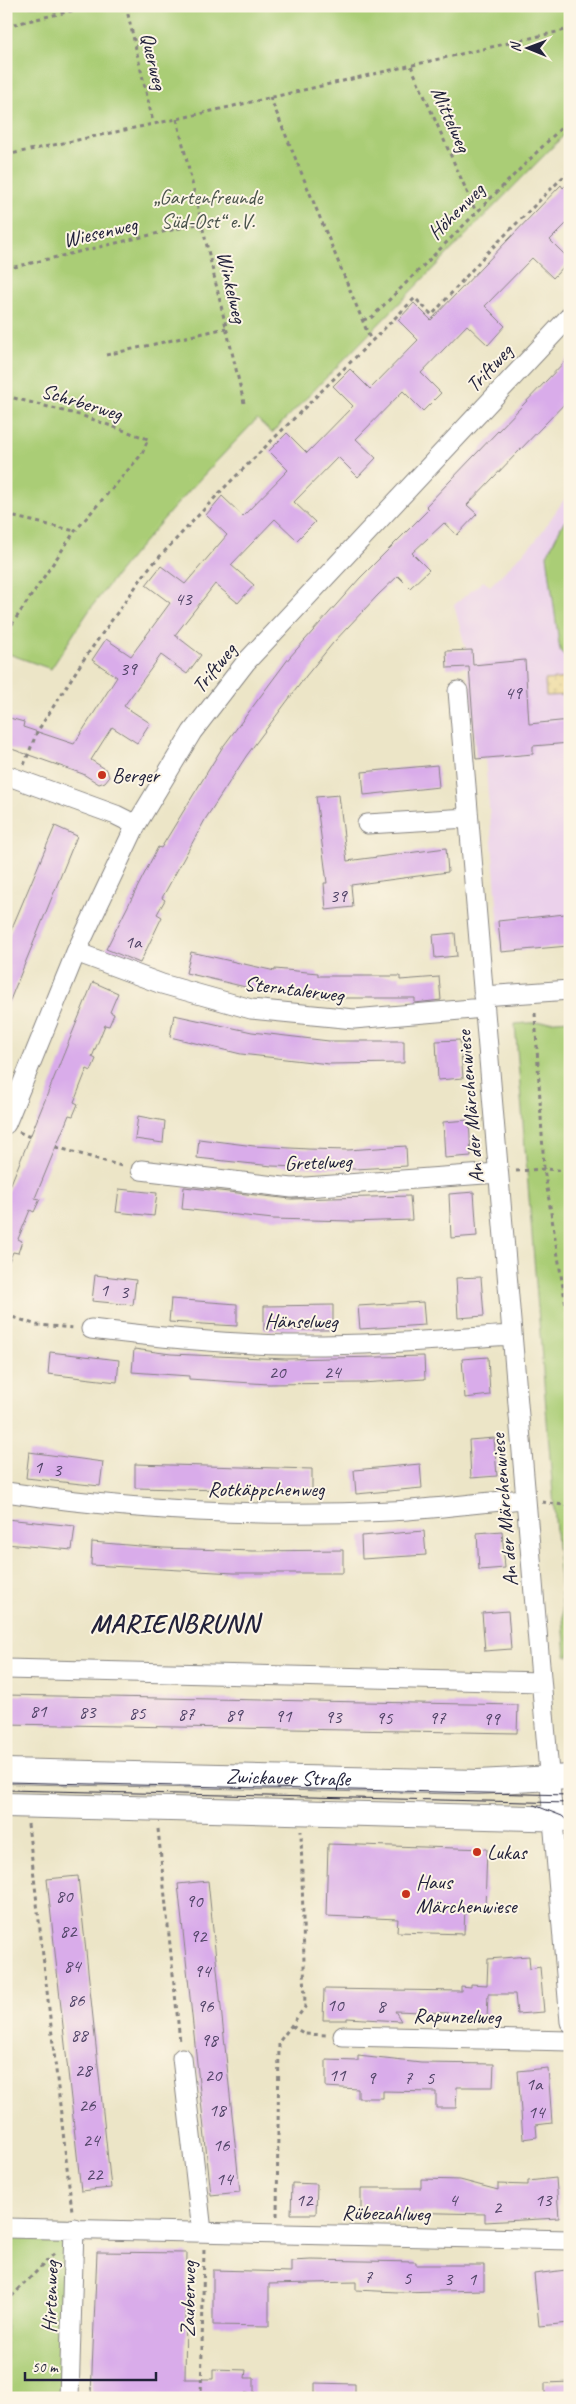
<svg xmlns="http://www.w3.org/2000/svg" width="576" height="2404" viewBox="0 0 576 2404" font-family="Caveat,sans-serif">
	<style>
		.built { fill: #ebd1eb }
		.sand { fill: url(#sand-dots); stroke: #887e6c }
		.green { fill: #aacd76; stroke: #667858 }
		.building { fill: #d9acea }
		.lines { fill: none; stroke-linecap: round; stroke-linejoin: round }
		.minor-casing { stroke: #878481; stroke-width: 21 }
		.major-casing { stroke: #878481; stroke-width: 26 }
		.path { stroke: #878481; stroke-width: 3; stroke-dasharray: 4 4; stroke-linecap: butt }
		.minor { stroke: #fff; stroke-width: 19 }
		.major { stroke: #fff; stroke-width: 24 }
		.tram { stroke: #22223b; stroke-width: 1 }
		.poi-dot { fill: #c8321e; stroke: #fcf5e5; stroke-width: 2 }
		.labels { text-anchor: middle; stroke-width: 4; stroke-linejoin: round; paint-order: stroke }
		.number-label { font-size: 19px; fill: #504467 }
		.street-label { font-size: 21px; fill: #22223b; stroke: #fcf5e5 }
		.park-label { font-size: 21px; fill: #4b554d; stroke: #fcf5e5 }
		.poi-label { font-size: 21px; fill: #22223b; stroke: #fcf5e5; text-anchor: start }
		.district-label { font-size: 26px; font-weight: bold; letter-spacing: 1px; fill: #22223b; stroke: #fcf5e5 }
	</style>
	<defs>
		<pattern id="sand-dots" width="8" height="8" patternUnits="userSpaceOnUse" patternTransform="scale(1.25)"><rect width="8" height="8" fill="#eeda9e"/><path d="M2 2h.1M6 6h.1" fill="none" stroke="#ccbb89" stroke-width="1.8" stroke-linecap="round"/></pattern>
	</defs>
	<rect width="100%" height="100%" fill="#fcf5e5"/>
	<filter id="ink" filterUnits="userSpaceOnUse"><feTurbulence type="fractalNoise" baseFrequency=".02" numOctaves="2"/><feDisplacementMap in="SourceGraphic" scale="10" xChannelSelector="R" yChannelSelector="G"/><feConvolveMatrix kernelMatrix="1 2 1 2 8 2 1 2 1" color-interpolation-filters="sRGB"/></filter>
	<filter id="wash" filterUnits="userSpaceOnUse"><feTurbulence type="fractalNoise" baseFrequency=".0096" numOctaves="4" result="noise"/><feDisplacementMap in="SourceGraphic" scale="20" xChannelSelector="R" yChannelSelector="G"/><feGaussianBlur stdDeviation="1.12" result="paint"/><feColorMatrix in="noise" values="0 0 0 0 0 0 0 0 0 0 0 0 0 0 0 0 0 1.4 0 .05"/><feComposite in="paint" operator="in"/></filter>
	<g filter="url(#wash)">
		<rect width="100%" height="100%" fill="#ece5c7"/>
		<path class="built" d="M570 491V937L567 938 568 946 501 952 485 758 466 667V650L454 605 483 581 490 586 536 540Z"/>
		<path class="sand" d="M570 678V695L546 696 545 680Z"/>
		<path class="green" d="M6 6H570V129L272 433 257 419C199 479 143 539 93 605 78 626 65 648 51 669L6 653Z
			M570 516V661L560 651 547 555 563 523Z
			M570 1020V1656H566L515 1024Z
			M6 2228H74L69 2398H6Z"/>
		<g id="blocks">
			<path class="building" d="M570 181V220L550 240 570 260 553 278 532 258 485 306 505 326 488 345 467 325 421 373 441 393 423 411 403 391 356 439 376 458 358 477 338 457 294 502 315 522 297 540 275 519 231 565 254 585 238 603 215 584 175 635 201 655 187 674 161 655 124 706 150 723 137 743 112 727 91 760 107 770 109 777 105 782 99 784 83 774 6 747V717L24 722 23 727 74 744 117 677 92 660 106 639 131 656 170 603 146 585 161 566 185 584 227 535 206 515 222 496 243 516 288 470 269 451 287 433 307 453 353 406 333 386 350 369 370 389 418 340 398 320 414 303 431 320 561 185 563 188Z
				M570 356V398L467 505 477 514 457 535 444 523 412 553 429 570 410 588 398 576 378 595 333 643 306 676 247 755 206 818 162 898 165 900 157 914 162 917 140 963 106 949 158 847 161 848 222 748 289 658 360 578 429 509 426 506Z
				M472 650 473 665 525 660 529 724 570 720V743L533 746V754L476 759 469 667 447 668 446 651Z
				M437 765 439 787 364 795 362 772Z
				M339 795 347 861 446 848 448 872 351 885 353 907 326 910 324 883H327L316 797Z
				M55 826 77 836 6 1010V942Z
				M565 914 570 915 568 946 501 952 498 921Z
				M455 933 457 956 435 958 433 935Z
				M191 952 275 971V969L318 973V976H400V980L439 977 441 1000 415 1003V998H329L271 993 186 973Z
				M93 982 118 993 110 1012 114 1014 109 1026 105 1025 92 1057 96 1059 91 1071 87 1069 81 1084 74 1102 78 1104 73 1116 69 1115 35 1198 40 1199 34 1212 30 1210 18 1239 22 1241 18 1253 13 1252 6 1268V1196Z
				M174 1015 252 1032 329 1041H404V1063L329 1064 241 1054 170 1037Z
				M460 1040 463 1078 438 1080 436 1041Z
				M138 1116 165 1121 163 1143 135 1139Z
				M469 1120 471 1156 445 1158 443 1122Z
				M199 1139 254 1146 308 1149 348 1150 406 1146 407 1166 356 1169 272 1166 197 1158Z
				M184 1187 291 1199 410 1196 412 1220 350 1222V1221L273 1219 182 1209Z
				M119 1189 157 1193 154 1216 116 1212Z
				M474 1192 477 1236 451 1238 449 1194Z
				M95 1275 136 1280 133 1305 92 1301Z
				M481 1277 484 1316 458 1318 456 1278Z
				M171 1299 237 1304V1326L169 1322Z
				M423 1302 425 1325 360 1329 358 1306Z
				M333 1305V1330H264V1306Z
				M134 1349 171 1354 286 1359 424 1356 425 1379 361 1383 268 1384 189 1379V1376L132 1372Z
				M50 1352 119 1360 117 1382 48 1374Z
				M488 1357 490 1395 465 1398 462 1359Z
				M494 1438 497 1476 471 1478 469 1440Z
				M29 1452 103 1462 100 1486 26 1478Z
				M135 1464 312 1469V1492L135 1488Z
				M420 1464 422 1488 356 1494 354 1470Z
				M6 1519 75 1526 72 1550 6 1544Z
				M424 1531 426 1555 362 1559 361 1536Z
				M502 1531 505 1568 479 1570 477 1533Z
				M92 1542 163 1548 253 1551 343 1550V1573H234L91 1565Z
				M508 1611 511 1649 485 1651 482 1613Z
				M6 1695 518 1705 517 1733 6 1724Z
				M328 1844 487 1849 485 1907H465L464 1934 397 1932 398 1919 326 1916Z
				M78 1876 111 2188 81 2191 47 1879Z
				M208 1881 240 2192 211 2195 178 1884Z
				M529 1956 530 1969 540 1967 544 2012 517 2014 515 1994H488L487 2019H448V2013L395 2011 401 2021 347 2018V2020H323L324 1989 461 1991V1986L471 1987V1984L487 1985 488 1959Z
				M358 2056 421 2063 494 2064 493 2087H457L456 2108H436V2092L383 2091V2098H358V2089L326 2087V2060L358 2061Z
				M548 2068 552 2123 536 2125 537 2137 523 2139 518 2071Z
				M556 2178 559 2218 485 2222V2214L401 2212V2217H361V2188H421V2179L460 2180 498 2190V2184L528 2185V2181Z
				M292 2183 317 2184 316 2214H291Z
				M97 2252 187 2253 185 2379H213V2369L246 2370 245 2378H254V2394L245 2393V2398L91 2395Z
				M311 2260 416 2262V2265H484V2290L398 2292 356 2290V2282L269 2284V2326L213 2325V2270L291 2272V2261Z
				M566 2270 570 2323 539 2326 534 2274Z
				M570 2382V2398H545V2383Z
				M315 2383 355 2384V2398H315Z"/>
		</g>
	</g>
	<g filter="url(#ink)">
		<use href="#blocks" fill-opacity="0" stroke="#878481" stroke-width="1"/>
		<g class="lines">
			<defs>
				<path id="minor" d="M458 691 570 2022
					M6 775 116 815 136 825
					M367 824 468 818
					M76 952 162 984 251 1009 354 1019 484 1008
					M483 996 570 990
					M6 1124 76 952 136 825 192 732 246 662 570 316
					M141 1170 292 1188 498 1173
					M91 1329C156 1337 222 1344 288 1345 363 1346 437 1340 512 1335
					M6 1492C134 1511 262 1517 391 1511 436 1509 481 1502 526 1499
					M6 1669 541 1682
					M343 2036 570 2041
					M182 2058 202 2231
					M6 2228 570 2240
					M69 2398 74 2228"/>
				<g id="major">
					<path id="s1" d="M6 1771 478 1782 570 1777"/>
					<path d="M6 1805 570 1819"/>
				</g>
			</defs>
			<use href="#minor" class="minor-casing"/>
			<use href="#major" class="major-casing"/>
			<path class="path" d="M126 6 153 122
				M6 26 93 6
				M411 66 476 212
				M270 97 371 341
				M177 119 244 403
				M6 155 177 119 570 29
				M6 269 201 223
				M363 320 372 317 570 119
				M106 355 226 328
				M6 396 83 416 148 439 142 454 75 531 6 633
				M6 515 75 531
				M24 765 37 732 84 659 149 568 224 488 415 298 432 315 486 254 570 170
				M535 1013 544 1169 570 1331
				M19 1132 30 1137
				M56 1147 125 1167
				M516 1171 544 1169 570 1171
				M6 1315 37 1325 75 1328
				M542 1502 570 1506
				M570 1673V1674
				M28 1824 72 2211
				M158 1829 180 2042
				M292 2026 305 2034 327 2035
				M277 2216 279 2042 305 2007 301 1831
				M6 2302 55 2253
				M201 2398 204 2248"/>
			<use href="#minor" class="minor"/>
			<use href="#major" class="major"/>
			<path class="tram" d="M6 1782 570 1795
				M6 1790 570 1803
				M534 1805 562 1816 570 1823"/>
		</g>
	</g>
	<g class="poi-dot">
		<circle cx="102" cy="775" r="5"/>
		<circle cx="477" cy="1852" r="5"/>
		<circle cx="406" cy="1894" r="5"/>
	</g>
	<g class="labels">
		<g class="number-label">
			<text x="183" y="605">43</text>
			<text x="128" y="675">39</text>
			<text x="513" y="699">49</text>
			<text x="338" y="902">39</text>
			<text x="133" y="948">1a</text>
			<text x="104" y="1296">1</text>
			<text x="124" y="1298">3</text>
			<text x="277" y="1378">20</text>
			<text x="332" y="1378">24</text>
			<text x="38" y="1473">1</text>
			<text x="57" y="1476">3</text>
			<text x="38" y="1717">81</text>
			<text x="87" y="1718">83</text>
			<text x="137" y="1719">85</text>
			<text x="186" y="1720">87</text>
			<text x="234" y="1721">89</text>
			<text x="283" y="1722">91</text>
			<text x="333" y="1723">93</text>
			<text x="384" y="1724">95</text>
			<text x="437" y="1724">97</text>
			<text x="491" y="1725">99</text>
			<text x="64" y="1902">80</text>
			<text x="194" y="1907">90</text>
			<text x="68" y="1937">82</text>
			<text x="198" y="1942">92</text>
			<text x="72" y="1972">84</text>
			<text x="202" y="1977">94</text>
			<text x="76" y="2006">86</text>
			<text x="335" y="2011">10</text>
			<text x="205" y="2012">96</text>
			<text x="381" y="2012">8</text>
			<text x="79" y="2041">88</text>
			<text x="209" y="2046">98</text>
			<text x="83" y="2076">28</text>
			<text x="213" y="2081">20</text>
			<text x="337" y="2081">11</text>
			<text x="371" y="2084">9</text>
			<text x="408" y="2084">7</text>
			<text x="430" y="2084">5</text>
			<text x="534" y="2090">1a</text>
			<text x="87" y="2111">26</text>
			<text x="217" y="2116">18</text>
			<text x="536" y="2118">14</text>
			<text x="91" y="2146">24</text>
			<text x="221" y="2151">16</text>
			<text x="94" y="2180">22</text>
			<text x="224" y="2185">14</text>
			<text x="304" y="2206">12</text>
			<text x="453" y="2206">4</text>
			<text x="543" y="2206">13</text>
			<text x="497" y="2213">2</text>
			<text x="368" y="2283">7</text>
			<text x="407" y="2284">5</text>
			<text x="448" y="2285">3</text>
			<text x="472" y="2285">1</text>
		</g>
		<g class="street-label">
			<text transform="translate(154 61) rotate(77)" y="7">Querweg</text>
			<text transform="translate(451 119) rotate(66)" y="7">Mittelweg</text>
			<text transform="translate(456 211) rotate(-45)" y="7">Höhenweg</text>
			<text transform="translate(100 232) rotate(-13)" y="7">Wiesenweg</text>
			<text transform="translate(232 287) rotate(77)" y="7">Winkelweg</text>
			<text transform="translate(489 368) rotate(-47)" y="7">Triftweg</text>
			<text transform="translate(82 402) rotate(17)" y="7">Schrberweg</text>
			<text transform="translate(214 668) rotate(-51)" y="7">Triftweg</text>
			<text transform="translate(294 989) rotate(7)" y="7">Sterntalerweg</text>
			<text transform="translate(470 1107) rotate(-95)" y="7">An der Märchenwiese</text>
			<text transform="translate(318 1162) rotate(-2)" y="7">Gretelweg</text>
			<text x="301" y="1328">Hänselweg</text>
			<text x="266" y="1496">Rotkäppchenweg</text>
			<text transform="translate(504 1510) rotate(-95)" y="7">An der Märchenwiese</text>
			<text dy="7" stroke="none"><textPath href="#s1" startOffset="282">Zwickauer Straße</textPath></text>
			<text transform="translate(457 2016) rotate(1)" y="7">Rapunzelweg</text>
			<text transform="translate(386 2213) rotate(1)" y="7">Rübezahlweg</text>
			<text transform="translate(50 2297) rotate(-88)" y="7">Hirtenweg</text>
			<text transform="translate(188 2299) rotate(-89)" y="7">Zauberweg</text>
		</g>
		<g class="park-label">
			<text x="208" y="204">„Gartenfreunde<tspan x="208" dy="24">Süd-Ost“ e.V.</tspan></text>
		</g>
		<g class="poi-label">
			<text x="112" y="782">Berger</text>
			<text x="487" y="1859">Lukas</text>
			<text x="416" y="1889">Haus<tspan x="416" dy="24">Märchenwiese</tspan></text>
		</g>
		<g class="district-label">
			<text x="175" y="1632">MARIENBRUNN</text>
		</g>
	</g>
	<rect width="576" height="2404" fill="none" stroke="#fcf5e5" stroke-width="25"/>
	<g transform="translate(528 48) rotate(271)" stroke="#fcf5e5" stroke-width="4" paint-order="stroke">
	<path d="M0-4L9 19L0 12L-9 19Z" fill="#22223b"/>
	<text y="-8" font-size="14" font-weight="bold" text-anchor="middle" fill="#22223b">N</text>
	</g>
	<path d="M25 2372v8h131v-8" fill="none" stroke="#22223b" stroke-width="2.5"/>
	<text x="32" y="2372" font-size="15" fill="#22223b" stroke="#fcf5e5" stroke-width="4" paint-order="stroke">50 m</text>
</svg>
